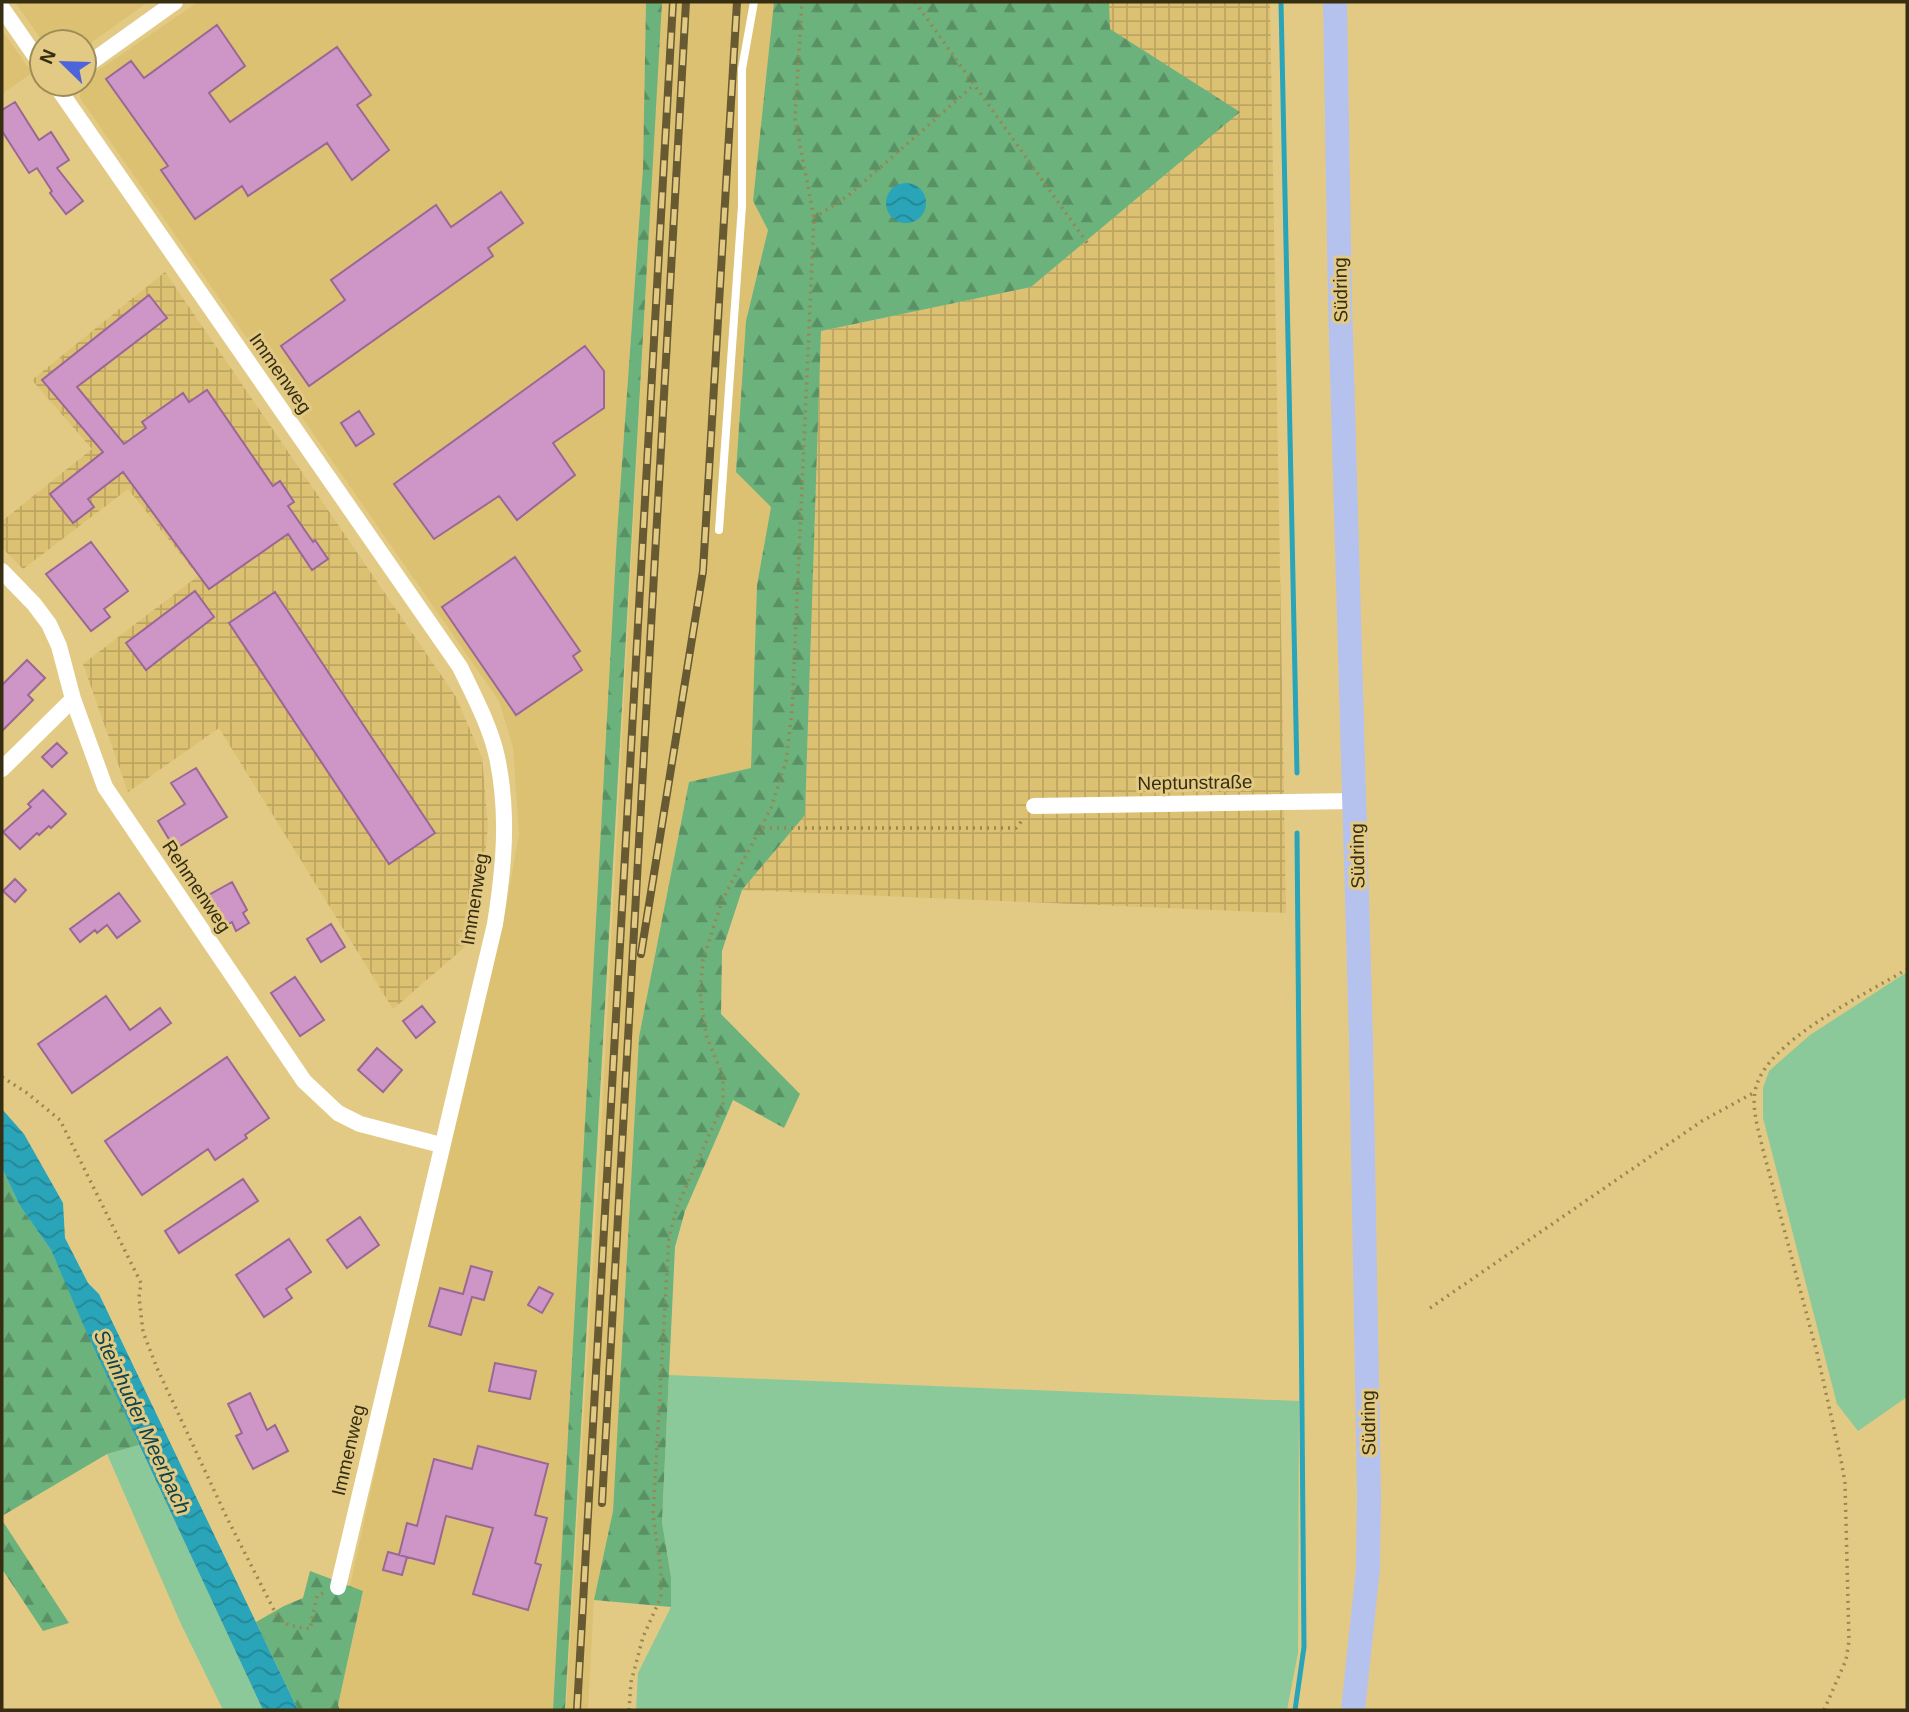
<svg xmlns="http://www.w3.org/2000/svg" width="1909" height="1712" viewBox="0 0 1909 1712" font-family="Arial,sans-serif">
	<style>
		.built { fill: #dcc173 }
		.industrial { fill: url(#industrial-grid) }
		.grass { fill: #8cc99a }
		.forest { fill: url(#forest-firs) }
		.water { fill: url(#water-waves) }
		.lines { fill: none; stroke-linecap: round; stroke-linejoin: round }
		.stream { stroke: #29a4b8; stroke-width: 5 }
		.building { fill: #cd96c6; stroke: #9b6794; stroke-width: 2 }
		.path { stroke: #988653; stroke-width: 3.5; stroke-dasharray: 2 5; stroke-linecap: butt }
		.service { stroke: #fff; stroke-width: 8 }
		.minor { stroke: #fff; stroke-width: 16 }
		.primary { stroke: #b6c2ee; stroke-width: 24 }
		.rail-casing { stroke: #675a32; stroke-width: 8 }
		.rail { stroke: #e2ca85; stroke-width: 5; stroke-dasharray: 16; stroke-linecap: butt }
		.labels { text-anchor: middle; stroke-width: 6; stroke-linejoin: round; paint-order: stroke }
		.street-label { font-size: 19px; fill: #372e11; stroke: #e2ca85 }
		.water-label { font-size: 21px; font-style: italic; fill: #0e434b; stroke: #e2ca85 }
	</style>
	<defs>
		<pattern id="industrial-grid" width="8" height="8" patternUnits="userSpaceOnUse" patternTransform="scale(1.75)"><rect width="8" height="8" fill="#dcc173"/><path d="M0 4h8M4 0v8" fill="none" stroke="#bda662"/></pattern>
		<pattern id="forest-firs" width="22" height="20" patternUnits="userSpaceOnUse" patternTransform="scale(1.75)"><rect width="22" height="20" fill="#6bb27d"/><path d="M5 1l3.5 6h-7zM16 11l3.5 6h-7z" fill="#599165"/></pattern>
		<pattern id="water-waves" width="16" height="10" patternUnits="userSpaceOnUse" patternTransform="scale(1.75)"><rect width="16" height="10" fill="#29a4b8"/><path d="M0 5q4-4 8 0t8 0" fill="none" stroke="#248694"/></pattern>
	</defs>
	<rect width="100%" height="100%" fill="#e2ca85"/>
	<path class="built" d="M15 2H148L84 48V42H43Z
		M198 2H646L643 168 617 534 553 1710H340L338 1705 363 1592 350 1586 412 1303 502 929 519 834 513 747 499 701 80 98 81 84H84V80Z
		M661 2H774L753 201 768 230 746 321 771 507 757 585 751 769 689 782 639 1037 613 1511 594 1600 588 1710H566L601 1131Z
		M2 30 32 73 2 94Z"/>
	<path class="industrial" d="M1109 2H1270L1286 913 742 890 805 815 821 331 1031 287 1239 112 1109 29Z
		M165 272 456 697 482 758 488 825 484 870 466 946 393 1009 219 728 128 792 83 664 198 576 128 489 23 569 2 548V521L92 449 32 380Z"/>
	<path class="grass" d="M1907 972V1397L1858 1431 1837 1404 1763 1118V1088L1769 1071 1810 1035Z
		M669 1375 1299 1401 1298 1653 1287 1710H636L638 1673 671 1607V1577L662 1522Z
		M139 1445 263 1710H223L181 1624 107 1454Z"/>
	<path class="forest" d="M646 2H662L565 1710H553L617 534 643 168Z
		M774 2H1109L1110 29 1240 112 1031 287 821 331 805 815 742 890 722 951 721 1014 800 1094 784 1128 733 1100 685 1211 675 1247 662 1522 671 1577V1607L594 1600 613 1511 639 1037 689 782 751 768 757 585 771 507 736 472 746 321 768 230 753 201Z
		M2 1168 20 1206 51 1250 139 1445 107 1454 2 1516Z
		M2 1520 69 1623 43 1631 2 1569Z
		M310 1571 363 1591 338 1705 340 1710H298L256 1622 284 1606 303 1598Z"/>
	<path class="water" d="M886 203a20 20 0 1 1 40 0a20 20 0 1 1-40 0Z
		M2 1109 24 1134 63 1203 65 1238 88 1283 99 1294 298 1710H263L86 1331 51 1250 20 1206 2 1168Z"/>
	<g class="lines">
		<path class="stream" d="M1281 2 1297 773
			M1295 1710 1304 1647 1297 833"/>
	</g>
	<path class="building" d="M217 25 245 66 209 93 230 122 337 47 371 95 357 105 389 150 352 180 327 143 248 196 242 186 195 219 161 170 168 166 106 79 131 61 144 78Z
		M15 102 39 140 51 132 69 160 57 168 83 201 66 214 50 193 52 191 37 168 29 173 2 131V110Z
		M501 192 523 223 488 248 493 256 309 386 281 346 345 300 331 280 436 205 451 227Z
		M149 295 167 318 77 387 124 444 146 428 142 422 183 393 189 402 207 390 273 486 280 481 294 502 288 506 313 542 315 540 328 559 312 570 288 534 209 589 123 472 88 499 94 507 73 523 50 494 103 452 42 380Z
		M585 346 604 371V408L553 443 575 475 517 520 499 496 434 539 394 484Z
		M359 411 374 434 356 446 341 423Z
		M91 542 128 591 104 609 110 617 91 631 46 574Z
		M515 557 580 651 573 656 582 670 516 715 442 607Z
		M195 591 214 617 146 670 126 643Z
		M275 592 435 833 389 864 229 623Z
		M27 660 45 678 28 695 33 700 2 731V685Z
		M57 743 67 753 52 767 42 757Z
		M196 768 227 817 175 849 158 821 185 804 171 783Z
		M43 790 66 814 51 828 49 826 39 835 37 833 20 849 3 832 31 807 28 804Z
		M15 879 26 890 15 902 3 891Z
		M232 882 247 910 243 913 249 923 236 931 232 922 224 927 207 896Z
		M119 893 140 921 117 938 107 925 97 933 95 930 80 942 70 929Z
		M331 924 345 947 321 962 307 939Z
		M295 977 324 1020 300 1036 271 993Z
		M106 996 130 1030 160 1008 171 1023 72 1093 38 1044Z
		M422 1006 435 1022 416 1038 403 1021Z
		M377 1048 402 1070 383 1092 358 1070Z
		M227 1057 269 1118 245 1135 247 1138 215 1160 208 1149 142 1195 105 1141Z
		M243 1179 258 1201 179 1253 165 1231Z
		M360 1217 379 1245 347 1268 327 1240Z
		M289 1239 311 1272 286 1289 292 1298 264 1317 236 1275Z
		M471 1266 492 1272 484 1300 472 1297 461 1335 429 1326 440 1288 463 1294Z
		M539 1287 553 1294 542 1313 528 1305Z
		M495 1363 536 1371 530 1399 489 1391Z
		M250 1393 267 1430 275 1425 288 1451 253 1469 236 1436 242 1433 228 1404Z
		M478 1446 548 1464 535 1515 547 1518 535 1563 541 1565 528 1610 473 1594 493 1528 446 1516 434 1564 399 1555 407 1523 417 1526 434 1459 472 1469Z
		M388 1552 407 1557 402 1575 383 1570Z"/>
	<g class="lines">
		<path class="path" d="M915 2 1088 244
			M814 218 849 195 974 85
			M763 828H1016L1024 818
			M2 1077 27 1093 60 1120 141 1283 139 1297 143 1332 157 1368 227 1518 277 1616 288 1625 310 1629 317 1596 323 1593
			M1430 1308 1702 1121 1755 1092
			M629 1710 631 1682 643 1637 661 1597V1570L653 1515 669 1237 677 1207 723 1104V1076L706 1035 700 992 703 960 722 901 771 808 786 761 792 711 814 218 795 119 802 2
			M1824 1710 1846 1660 1849 1641 1845 1483 1841 1460 1817 1353 1762 1146C1758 1128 1752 1110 1755 1092 1762 1042 1867 994 1907 969"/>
		<path class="service" d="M719 530 742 206V69L754 2"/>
		<path class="minor" d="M2 8 42 66
			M84 67 175 2
			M55 84 460 667C474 696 490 726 497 757 509 814 504 867 495 924L338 1587
			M2 571 34 604 49 624 59 646 73 699 105 787 304 1081 338 1113 360 1124 441 1145
			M2 769 73 699
			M1034 806 1355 801"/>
		<path class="primary" d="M1335 2 1340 302 1361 1040 1369 1496 1368 1568 1353 1710"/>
		<defs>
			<path id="rail" d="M641 954 703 571 737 2
				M602 1503 686 2
				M577 1710 673 2"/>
		</defs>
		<use href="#rail" class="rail-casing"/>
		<use href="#rail" class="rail"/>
	</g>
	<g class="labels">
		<g class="street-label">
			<text transform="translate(1340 290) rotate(-91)" y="7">Südring</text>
			<text transform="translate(281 373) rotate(55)" y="7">Immenweg</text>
			<text transform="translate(1195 782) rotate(-1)" y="7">Neptunstraße</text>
			<text transform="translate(1357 856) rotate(-91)" y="7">Südring</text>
			<text transform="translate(197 886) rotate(56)" y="7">Rehmenweg</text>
			<text transform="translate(474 899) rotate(-81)" y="7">Immenweg</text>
			<text transform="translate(1368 1423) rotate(-91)" y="7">Südring</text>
			<text transform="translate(348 1450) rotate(-77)" y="7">Immenweg</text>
		</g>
		<g class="water-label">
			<text transform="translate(142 1422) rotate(65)" y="7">Steinhuder Meerbach</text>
		</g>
	</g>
	<rect width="1909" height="1712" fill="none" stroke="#372e11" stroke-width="7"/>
	<g transform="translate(63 63) rotate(293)"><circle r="33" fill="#e2ca85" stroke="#9e8c57" stroke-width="2"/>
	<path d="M0-5L12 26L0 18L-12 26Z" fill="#4e64da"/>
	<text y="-10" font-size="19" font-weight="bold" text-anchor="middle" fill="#372e11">N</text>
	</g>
</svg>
